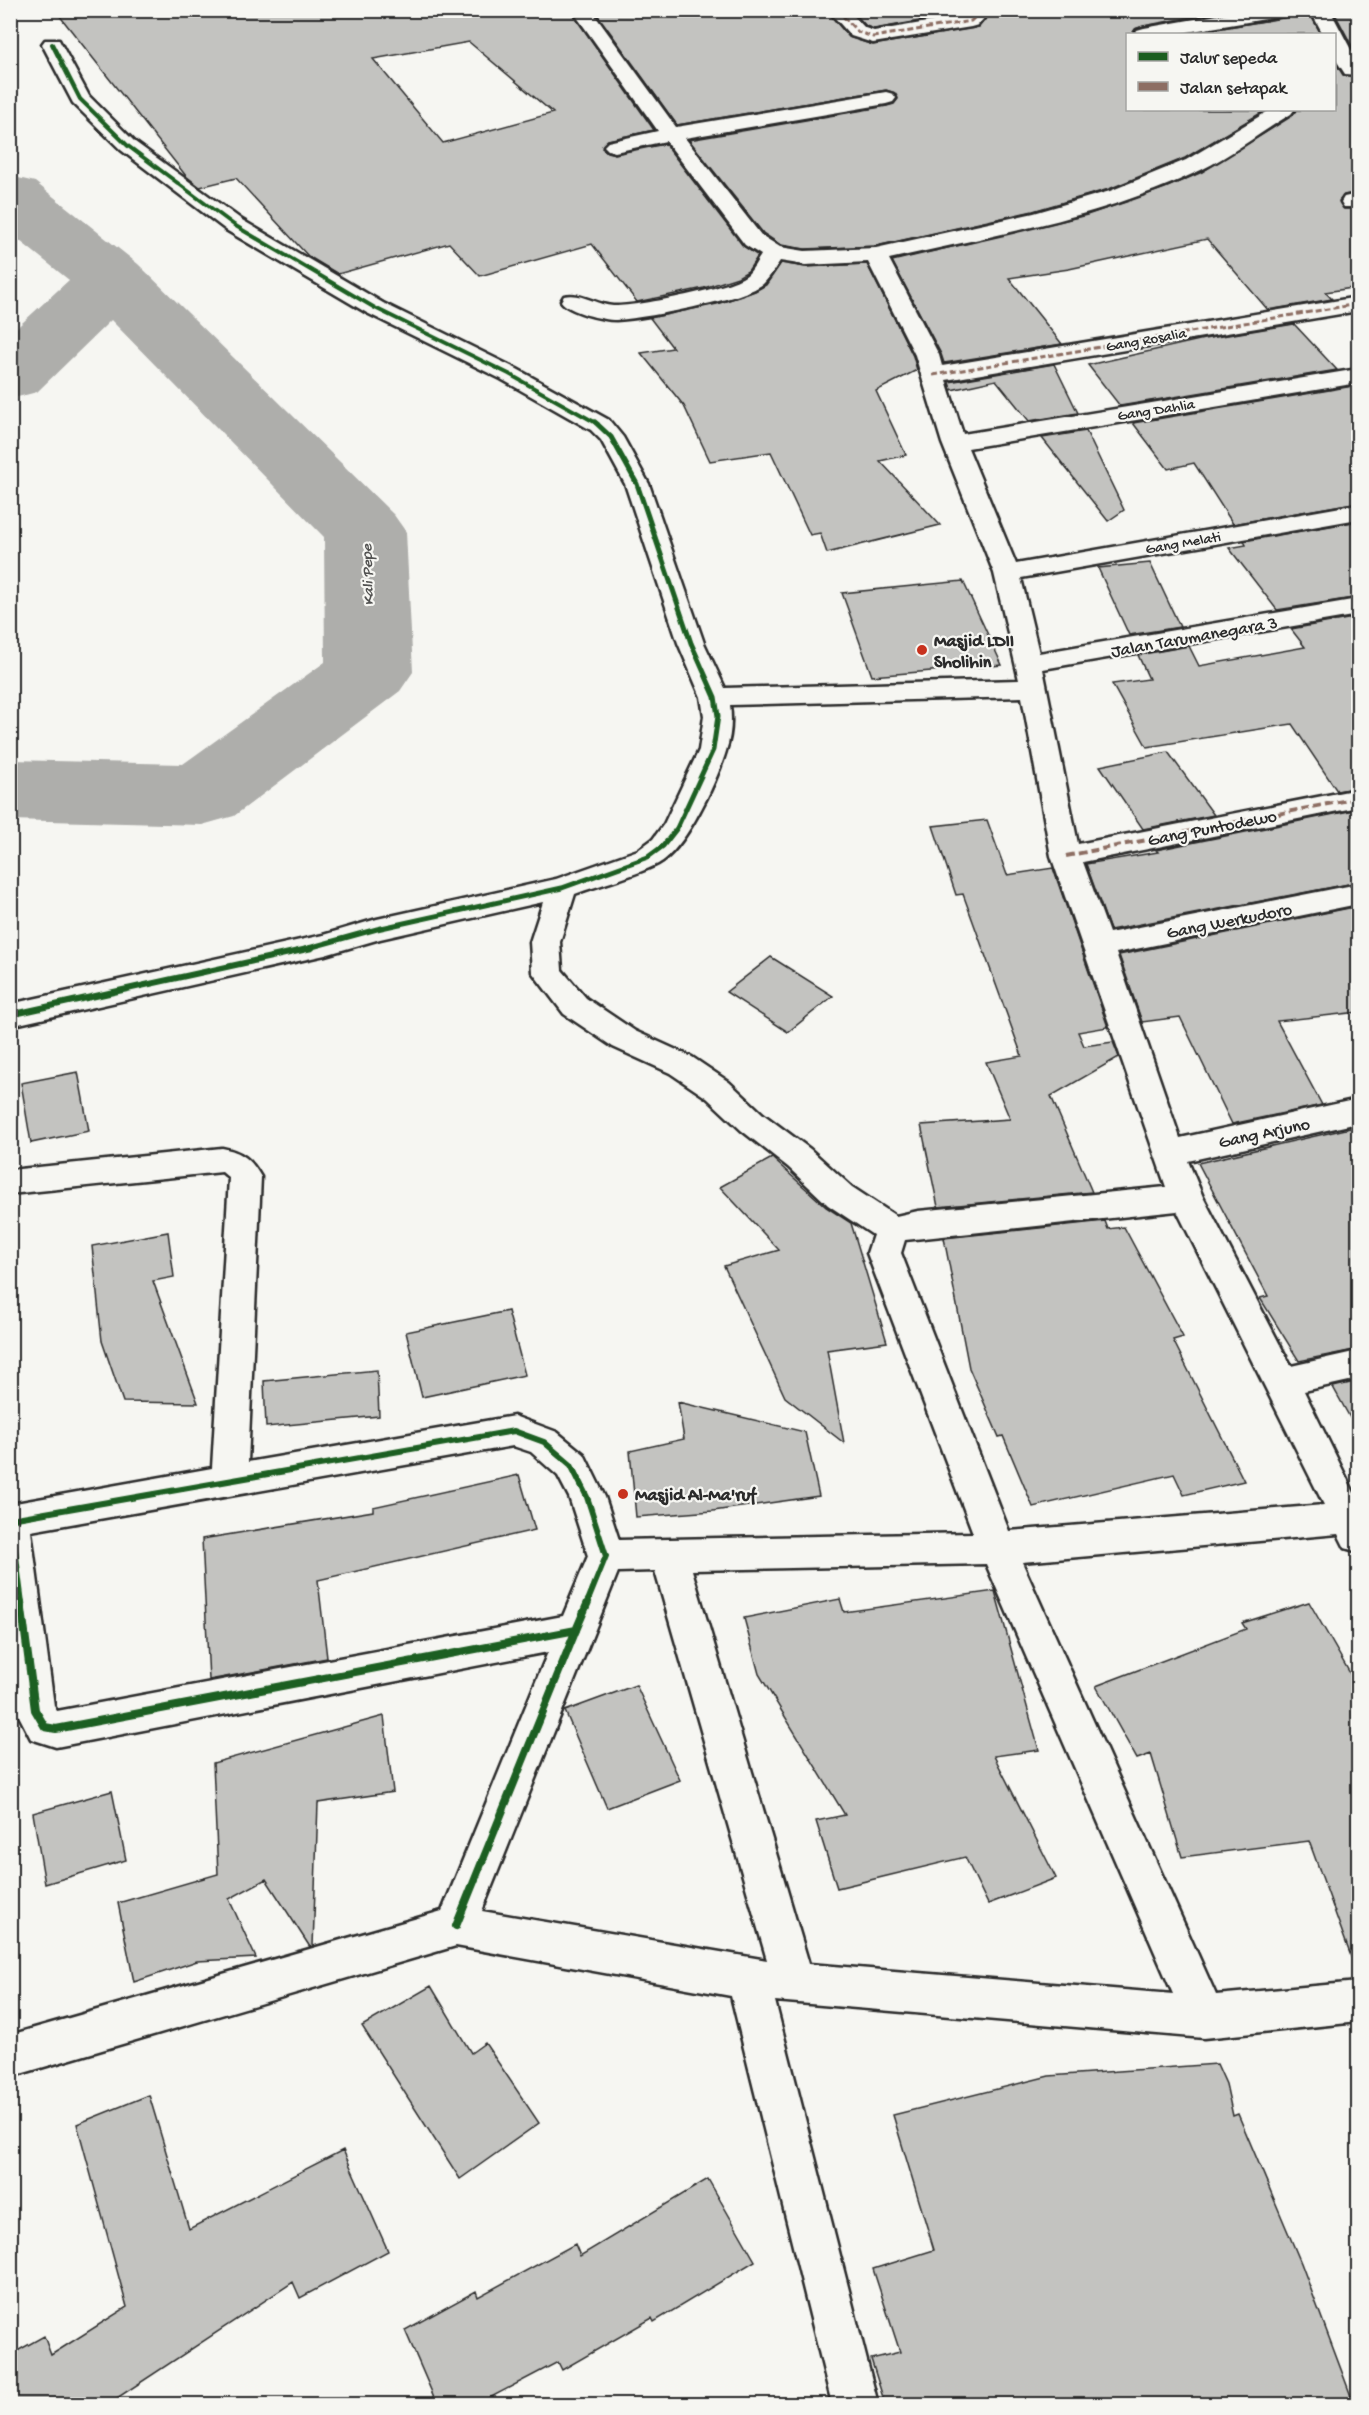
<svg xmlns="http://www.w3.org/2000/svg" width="1369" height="2415" viewBox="0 0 1369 2415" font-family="'Gochi Hand',sans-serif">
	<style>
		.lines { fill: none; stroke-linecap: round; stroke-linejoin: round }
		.river { fill: #aeaeab; fill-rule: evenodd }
		.building { fill: #c3c3c0; stroke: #2b2b2b; stroke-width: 1.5; fill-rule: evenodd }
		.minor-casing { stroke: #2b2b2b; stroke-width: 5 }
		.minor { fill: #f6f6f2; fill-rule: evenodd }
		.quiet-far1 { stroke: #8d6e63; stroke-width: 3; stroke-dasharray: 6 3; stroke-linecap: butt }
		.quiet { stroke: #8d6e63; stroke-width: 4; stroke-dasharray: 8 4; stroke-linecap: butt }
		.cycleway-far3-casing { stroke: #f6f6f2; stroke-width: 6 }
		.cycleway-far2-casing { stroke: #f6f6f2; stroke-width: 8 }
		.cycleway-far1-casing { stroke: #f6f6f2; stroke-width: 10 }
		.cycleway-casing { stroke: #f6f6f2; stroke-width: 11 }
		.cycleway-far3 { stroke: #1b5e20; stroke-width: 4 }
		.cycleway-far2 { stroke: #1b5e20; stroke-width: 5 }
		.cycleway-far1 { stroke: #1b5e20; stroke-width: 6 }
		.cycleway { stroke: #1b5e20; stroke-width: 8 }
		.poi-dot { fill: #c8321e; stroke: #f6f6f2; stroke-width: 2 }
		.labels { text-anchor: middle; stroke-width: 4.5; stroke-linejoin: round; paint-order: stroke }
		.far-street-label { font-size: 15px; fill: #2b2b2b; stroke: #f6f6f2 }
		.far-water-label { font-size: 16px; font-style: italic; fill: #525251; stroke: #f6f6f2 }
		.street-label { font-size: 18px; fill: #2b2b2b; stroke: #f6f6f2 }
		.poi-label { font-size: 18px; font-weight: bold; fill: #2b2b2b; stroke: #f6f6f2; text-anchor: start }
	</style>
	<rect width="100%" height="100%" fill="#f6f6f2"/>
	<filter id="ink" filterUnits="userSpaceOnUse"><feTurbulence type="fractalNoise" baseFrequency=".0167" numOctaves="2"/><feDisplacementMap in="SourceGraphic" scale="12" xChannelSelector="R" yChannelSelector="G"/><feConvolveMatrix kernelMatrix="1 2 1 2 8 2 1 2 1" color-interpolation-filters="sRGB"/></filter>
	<g filter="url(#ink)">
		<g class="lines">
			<path class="river" d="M10 176 35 182 138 264 394 515 406 532 413 672 400 691 234 816 202 825 10 820V760L183 764 325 662 324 537 111 320 37 392 10 399V334L69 280 10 233Z"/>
		</g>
		<path class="building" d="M55 10H503V15L524 10H570L654 130 608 140 602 148 607 152 615 154 665 144 743 246 758 256 748 271 738 277 704 288 637 302 592 244 480 276 449 243 338 274 308 256 236 178 200 187 186 176ZM469 42 553 113 443 143 373 59Z
			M594 10H826L849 37 873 45 979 27 987 17 983 10H1230L1143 26 1135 29 1132 34H1128V110H1266L1185 158 1109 189 1033 211 876 246 805 249 781 245 763 233 689 140 887 106 894 104 898 99 895 93 886 90 677 125Z
			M852 10H957L959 14 874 29 866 26Z
			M1294 10H1308L1321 34H1186L1283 18 1291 16Z
			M1333 10H1359V59Z
			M1335 62 1343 75 1359 77V192L1344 195 1339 201 1344 209H1359V287L1325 292 1332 299 1268 310 1207 239 1069 269 1009 278 1062 344 944 363 941 354 892 261 1087 215 1165 188 1202 172 1292 116 1296 110H1335Z
			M781 263 805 267 867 264 913 356 917 370 876 391 906 455 880 461 940 525 827 553 820 533 810 535 771 452 710 461 684 406 641 353 673 348 650 318 717 304 755 291 766 285Z
			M1294 324 1337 370 1120 406 1088 365 1204 339Z
			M1054 364 1078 413 1029 421 996 380 951 390 949 382Z
			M1353 386 1359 392V502L1233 524 1194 463 1168 469 1133 423Z
			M1086 431 1124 510 1108 521 1042 438Z
			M1359 521V597L1277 610 1229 548 1246 545 1244 541Z
			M1150 563 1180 627 1129 635 1098 568Z
			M963 581 1002 665 872 676 842 593Z
			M1359 617V787L1337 791 1292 724 1147 747 1112 684 1149 679 1138 655 1189 646 1199 666 1305 647 1291 629Z
			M1168 752 1214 815 1143 829 1100 766Z
			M1359 809V882L1110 930 1086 864 1158 852 1156 850Z
			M987 820 1007 875 1053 868 1108 1027 1078 1032 1084 1046 1113 1042 1119 1057 1051 1096 1092 1192 938 1207 921 1125 1010 1119 986 1062 1022 1056 963 894 956 895 933 826Z
			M1359 906V1012L1277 1021 1322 1105 1232 1124 1180 1017 1142 1022 1119 955Z
			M771 957 833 996 788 1032 726 992Z
			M78 1072 89 1131 31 1143 21 1083Z
			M1359 1126V1349L1299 1361 1260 1298 1268 1296 1198 1163Z
			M772 1158 826 1207 851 1223 887 1342 827 1350 844 1443 785 1397 724 1266 779 1250 720 1187Z
			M1105 1221 1108 1229 1124 1227 1183 1337 1173 1340 1244 1481 1184 1495 1174 1474 1033 1507 1003 1436 999 1437 969 1368 944 1238Z
			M168 1232 174 1277 153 1281 198 1403 123 1402 102 1341 92 1246Z
			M508 1311 525 1375 422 1397 406 1332Z
			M377 1370 379 1416 266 1427 264 1381Z
			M1359 1381V1434L1333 1387Z
			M678 1402 805 1432 819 1496 713 1511 636 1517 630 1451 684 1439Z
			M519 1475 535 1530 318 1580 327 1658 209 1680 202 1539 373 1511V1507Z
			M995 1591 1039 1750 994 1756 1056 1878 988 1904 965 1857 837 1888 816 1821 845 1815 759 1674 744 1618 840 1599 844 1612Z
			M1309 1602 1359 1689V1960L1353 1962 1309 1841 1182 1857 1151 1754 1137 1759 1096 1686 1246 1629 1242 1623Z
			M636 1685 680 1780 607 1808 565 1711Z
			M384 1716 393 1792 318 1803 313 1946 310 1947 266 1879 229 1899 256 1958 197 1961 134 1982 118 1903 218 1874 213 1763Z
			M112 1791 126 1860 45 1884 33 1813Z
			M431 1986 471 2053 485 2043 539 2123 460 2179 362 2026Z
			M1217 2064 1226 2084 1233 2116 1238 2114 1301 2263 1354 2404H885L871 2359 900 2352 873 2269 934 2250 893 2115 1049 2076Z
			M149 2095 189 2229 343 2150 388 2251 300 2298 293 2282 108 2404H10V2355L44 2336 51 2355 127 2307 77 2124Z
			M708 2179 755 2261 654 2322 652 2318 562 2370 558 2362 478 2404H437L405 2330 476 2291 478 2297 575 2244 580 2256Z"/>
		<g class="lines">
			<defs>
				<path id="minor" d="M572 10H591L676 127 886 92 893 94 896 98 893 102 886 104 685 138 761 235 780 247 805 251 876 248 1034 213 1110 191 1186 160 1270 110H1294L1291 114C1261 132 1233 154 1201 170 1103 217 994 235 889 259L939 355 942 366 1358 297V311L946 380 963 434 1358 369V383L968 448 1016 564 1358 504V519L1021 578 1039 653 1358 599V615L1043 669 1078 844 1358 789V807L1083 862 1109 933 1358 884V904L1116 953 1180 1138 1358 1099V1123L1188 1161 1203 1197 1291 1366 1358 1351V1379L1304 1391 1358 1501V1552L1345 1548 1338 1534 1022 1562 1216 1995 1358 1982V2022L1204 2038 775 2001 878 2404H832L731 1996 456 1946 10 2077V2035L442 1911 548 1652 56 1747 31 1739 16 1710 10 1667V1504L212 1468 229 1178 222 1172 10 1194V1170L222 1148C242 1152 251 1159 261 1177L248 1462 514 1416 557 1432 584 1454 605 1497 619 1540 973 1533 867 1253 873 1235 828 1205 788 1167 741 1130 707 1098 670 1073 613 1047 564 1014 532 972 530 942 543 902 380 939 325 955 10 1026V1004L323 935 377 919 556 879 638 850 653 839 664 824 699 750 704 716 701 697 678 643 625 484 601 440 591 430 501 379 367 313 226 230 121 150 73 103 42 44 45 40H59L89 96 135 142 242 220 383 303 517 369 609 420 623 437 649 484 704 643 725 688 1019 680 994 573 942 443 915 355 868 262 805 265 780 261C775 268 770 277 764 283 748 299 641 319 616 320 603 320 568 312 561 301L564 296C581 292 596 305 613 306 635 307 734 288 748 274 753 269 757 261 761 255L745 245 666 141 615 152 608 150 604 146 608 142 658 131ZM1022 697 1051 856 1166 1187 918 1211 896 1216 852 1187 810 1149 763 1114 729 1082 692 1057 635 1031 586 998 562 970 560 942 575 894C602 884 632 877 658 864 685 850 717 781 726 751 731 737 732 719 730 705ZM1177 1211 1324 1505 1009 1531 901 1253 905 1240ZM513 1446 531 1452 558 1476 569 1497 588 1556 563 1616 57 1711 54 1706 31 1531ZM986 1564 1173 1994 809 1964 692 1570ZM655 1571 767 1960 482 1911 618 1572Z
					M828 10H848L865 28 874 31 963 16 959 10H980L985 17 978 25 971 27 873 43 851 36Z
					M1246 10H1292L1290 14 1283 16 1175 34H1134L1137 30 1144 28Z
					M1310 10H1330L1358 63V75L1345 74 1334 57V34H1323Z
					M1358 194V207H1344L1341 202 1344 197Z"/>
			</defs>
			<use href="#minor" class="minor-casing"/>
			<use href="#minor" class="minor"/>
			<path class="quiet-far1" d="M837 10 858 32 873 37 971 21 975 17 968 10
				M933 375 1358 304"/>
			<path class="quiet" d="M1066 856 1358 798"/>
			<defs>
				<path id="cycleway-far3" d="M52 44 80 99 128 146 234 225 375 308 509 374 598 424"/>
				<path id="cycleway-far2" d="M305 949 377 929 562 888 648 857 663 846 677 828 713 750 718 716 715 697 691 643 637 484 611 437 595 422"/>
				<path id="cycleway-far1" d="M10 1015 312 948
					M22 1603 11 1519 514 1431 544 1442 571 1465 587 1497 606 1556 587 1603"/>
				<path id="cycleway" d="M21 1602 35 1710 45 1727 56 1729 576 1630
					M576 1630 588 1602
					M456 1926 576 1630"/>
			</defs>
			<use href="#cycleway-far3" class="cycleway-far3-casing"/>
			<use href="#cycleway-far2" class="cycleway-far2-casing"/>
			<use href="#cycleway-far1" class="cycleway-far1-casing"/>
			<use href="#cycleway" class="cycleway-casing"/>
			<use href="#cycleway-far3" class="cycleway-far3"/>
			<use href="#cycleway-far2" class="cycleway-far2"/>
			<use href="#cycleway-far1" class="cycleway-far1"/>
			<use href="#cycleway" class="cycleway"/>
		</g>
	</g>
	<g class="poi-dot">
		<circle cx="922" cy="650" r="6"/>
		<circle cx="623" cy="1494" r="6"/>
	</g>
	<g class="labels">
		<g class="far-street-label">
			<text transform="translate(1146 339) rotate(-10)" y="5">Gang Rosalia</text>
			<text transform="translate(1156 409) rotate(-9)" y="5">Gang Dahlia</text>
			<text transform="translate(1183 542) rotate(-10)" y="5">Gang Melati</text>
		</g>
		<g class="far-water-label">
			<text transform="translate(366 575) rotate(-92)" y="6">Kali Pepe</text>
		</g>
		<g class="street-label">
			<text transform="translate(1194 636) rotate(-10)" y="6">Jalan Tarumanegara 3</text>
			<text transform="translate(1212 827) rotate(-11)" y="6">Gang Puntodewo</text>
			<text transform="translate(1229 920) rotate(-11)" y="6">Gang Werkudoro</text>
			<text transform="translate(1264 1132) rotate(-12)" y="6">Gang Arjuno</text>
		</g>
		<g class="poi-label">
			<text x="934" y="646">Masjid LDII<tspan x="934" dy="21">Sholihin</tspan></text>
			<text x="635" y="1500">Masjid Al-Ma'ruf</text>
		</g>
	</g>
	<rect width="1369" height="2415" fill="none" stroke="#f6f6f2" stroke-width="36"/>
	<rect x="18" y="18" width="1333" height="2379" fill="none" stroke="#2b2b2b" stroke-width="2" filter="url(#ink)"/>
	<rect x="1126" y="33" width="210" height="78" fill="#f6f6f2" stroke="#a5a5a2" stroke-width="1.5"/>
	<rect x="1138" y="52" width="30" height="9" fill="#1b5e20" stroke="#a5a5a2" stroke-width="1.5"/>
	<text x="1180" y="63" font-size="18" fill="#2b2b2b">Jalur sepeda</text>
	<rect x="1138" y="82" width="30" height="9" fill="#8d6e63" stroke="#a5a5a2" stroke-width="1.5"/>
	<text x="1180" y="93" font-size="18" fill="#2b2b2b">Jalan setapak</text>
</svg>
